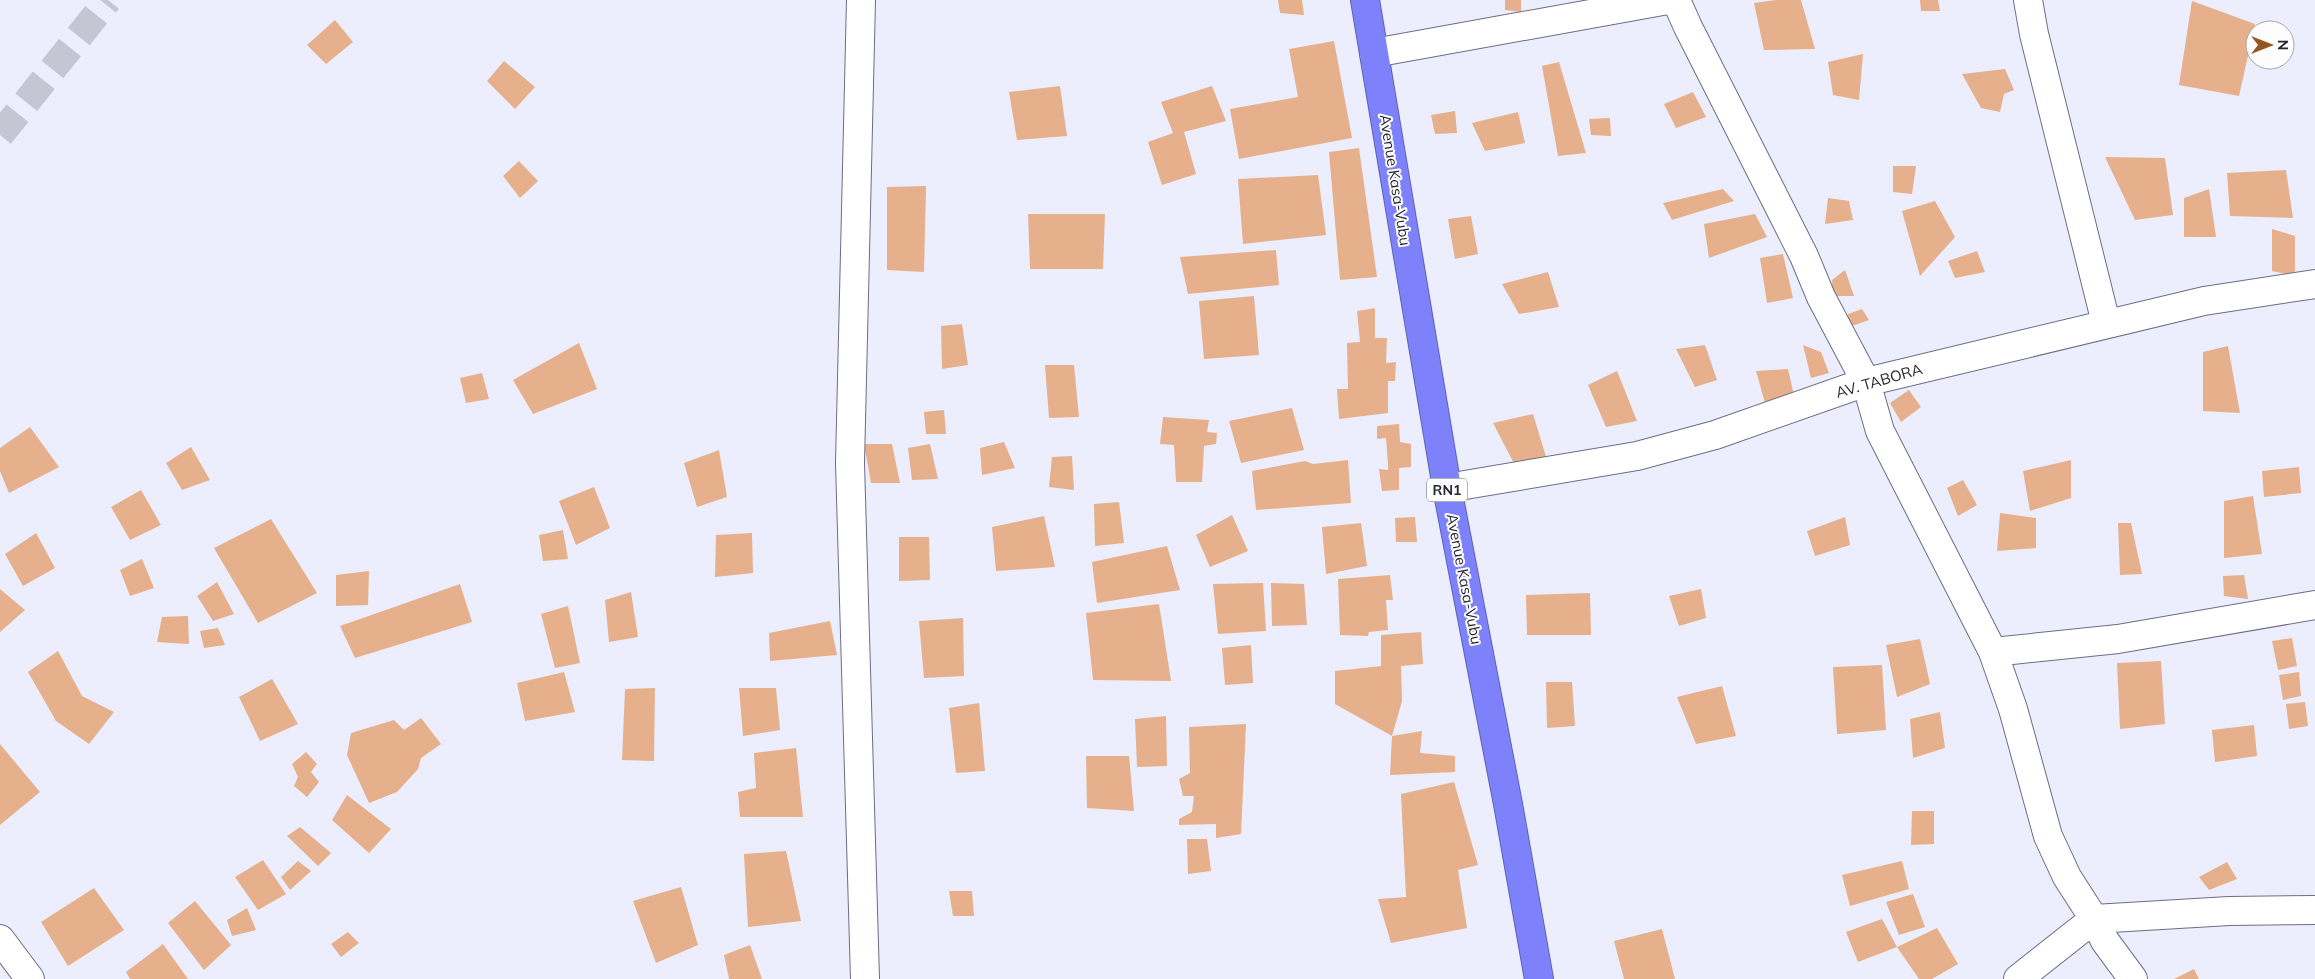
<svg xmlns="http://www.w3.org/2000/svg" width="2315" height="979" viewBox="0 0 2315 979" font-family="Mulish,sans-serif">
	<style>
		.building { fill: #e5b08b }
		.lines { fill: none; stroke-linecap: round; stroke-linejoin: round }
		.minor-tunnel { stroke: #c4c6d4; stroke-width: 28; stroke-dasharray: 28 14; stroke-linecap: butt }
		.minor-casing { stroke: #6b6e83; stroke-width: 30 }
		.highway-casing { stroke: #5e61b3; stroke-width: 30 }
		.minor { stroke: #fff; stroke-width: 28 }
		.highway { stroke: #7d82fa; stroke-width: 28 }
		.labels { text-anchor: middle; stroke-width: 4; stroke-linejoin: round; paint-order: stroke }
		.shield { fill: #fdfdfd; stroke: #65666c; stroke-width: 1 }
		.shield-label { font-size: 14px; font-weight: bold; fill: #24252e }
		.street-label { font-size: 15px; fill: #24252e; stroke: #fdfdfd }
	</style>
	<rect width="100%" height="100%" fill="#eceefd"/>
	<path class="building" d="M1278 0H1302L1304 15 1280 13Z
		M1505 0H1521V12L1505 10Z
		M1776 0H1801L1815 49 1764 50 1754 3Z
		M1920 0H1938L1940 11H1921Z
		M2192 1 2255 24 2239 96 2179 85Z
		M335 20 353 42 326 64 307 45Z
		M1334 41 1352 138 1239 159 1230 109 1298 97 1289 49Z
		M1863 54 1859 100 1833 95 1828 62Z
		M504 61 535 87 515 109 487 81Z
		M1559 62 1586 153 1558 156 1542 66Z
		M2005 69 2014 90 2004 94 2000 112 1981 108 1962 74Z
		M1060 86 1067 136 1017 140 1009 92Z
		M1212 86 1226 121 1184 132 1196 174 1162 185 1148 142 1173 133 1161 102Z
		M1693 92 1706 117 1676 128 1664 104Z
		M1455 111 1457 133 1435 134 1431 115Z
		M1518 112 1525 143 1485 151 1472 123Z
		M1610 118 1611 136 1591 135 1589 119Z
		M1359 148 1377 277 1340 280 1329 152Z
		M2105 157 2165 158 2173 215 2135 220Z
		M519 161 538 181 520 198 503 176Z
		M1893 166H1916L1912 194 1893 192Z
		M2286 170 2293 218 2230 216 2227 173Z
		M1318 175 1326 235 1243 244 1238 179Z
		M926 186 924 272 887 270V187Z
		M1723 189 1734 201 1672 220 1663 203Z
		M2209 189 2216 237H2184V198Z
		M1828 198 1849 201 1853 220 1825 224Z
		M1935 201 1955 237 1920 276 1902 211Z
		M1028 214H1105L1103 269H1030Z
		M1755 214 1767 237 1709 258 1704 224Z
		M1471 216 1478 254 1455 259 1448 219Z
		M2272 229 2295 236V276L2272 271Z
		M1276 250 1279 285 1188 294 1180 257Z
		M1977 251 1985 272 1955 278 1948 261Z
		M1783 254 1793 298 1767 303 1760 258Z
		M1845 270 1854 296H1833L1832 280Z
		M1548 272 1559 307 1519 314 1502 284Z
		M1254 296 1259 355 1204 359 1199 301Z
		M1375 308V338H1387L1386 363 1396 362 1395 381H1388V413L1339 419 1337 389H1348L1347 343 1360 342 1357 311Z
		M1862 309 1869 320 1849 327 1848 314Z
		M962 324 968 365 942 369 941 326Z
		M579 343 597 389 533 414 513 380Z
		M1705 345 1717 380 1695 387 1676 349Z
		M1803 345 1821 352 1829 373 1811 378Z
		M2228 346 2240 413 2203 411V352Z
		M1045 365H1074L1079 417 1049 418Z
		M1788 369 1795 400 1765 403 1756 371Z
		M1617 371 1637 421 1606 427 1588 385Z
		M482 373 489 399 466 403 460 378Z
		M1909 390 1921 407 1901 422 1890 403Z
		M1292 408 1304 450 1241 463 1229 421Z
		M944 410 946 434H926L924 412Z
		M1533 414 1547 460 1520 475 1493 423Z
		M1163 417 1209 420 1207 432 1217 433 1216 444 1204 446 1202 482H1176L1174 445 1160 444Z
		M1399 424 1400 442 1411 444V467L1399 468V490L1382 491 1379 469 1388 470V464L1386 438 1377 439V426Z
		M30 427 59 467 9 493 0 471V448Z
		M1004 442 1015 468 982 475 980 448Z
		M864 444H892L900 483H871Z
		M930 444 938 479 912 480 908 448Z
		M191 447 210 480 182 490 166 463Z
		M719 450 727 497 697 507 684 463Z
		M1072 456 1074 490 1049 487 1052 457Z
		M1348 460 1351 503 1256 510 1252 471 1305 461 1313 464Z
		M2071 460V498L2030 511 2023 471Z
		M2299 467 2301 493 2264 497 2262 471Z
		M1963 480 1977 505 1958 516 1947 488Z
		M594 487 610 528 576 545 559 501Z
		M141 490 161 525 130 540 111 507Z
		M2253 496 2262 554 2224 558V501Z
		M1119 502 1124 543 1095 546 1094 504Z
		M2000 513 2036 518V548L1997 551Z
		M1232 515 1248 551 1210 567 1196 535Z
		M1044 516 1055 567 996 571 992 527Z
		M1415 517 1417 542H1396L1395 518Z
		M1845 517 1850 545 1815 556 1807 531Z
		M271 519 317 593 258 623 214 548Z
		M1361 523 1367 566 1326 574 1322 527Z
		M2118 523H2131L2142 574 2120 575Z
		M563 530 568 559 543 561 539 535Z
		M36 533 55 568 23 586 5 554Z
		M752 533 753 573 715 577 716 535Z
		M899 537H929L930 580 899 581Z
		M1167 546 1180 590 1097 603 1092 562Z
		M142 559 154 588 130 596 120 570Z
		M369 571 368 605 336 606V575Z
		M1390 575 1393 600H1386L1388 630 1369 632 1368 636 1340 635 1338 579Z
		M2244 575 2248 599 2224 596 2223 576Z
		M217 582 234 614 213 621 197 596Z
		M1263 583 1266 631 1218 634 1213 584Z
		M1271 583 1304 584 1307 625 1272 626Z
		M460 584 472 622 355 658 340 626Z
		M0 589 25 610 0 632Z
		M1701 589 1706 618 1679 626 1669 596Z
		M631 592 638 637 609 642 605 600Z
		M1590 593 1591 635H1527L1526 595Z
		M1159 604 1171 681 1093 680 1086 613Z
		M568 606 580 663 555 668 541 614Z
		M188 616 189 644 157 642 162 617Z
		M963 618 964 676 924 678 919 621Z
		M830 621 837 655 770 661 769 633Z
		M218 628 225 645 204 648 200 631Z
		M1421 632 1423 664 1401 666 1402 701 1392 736 1335 704V671L1381 666V635Z
		M2292 638 2297 666 2278 670 2272 641Z
		M1920 639 1930 684 1897 697 1886 645Z
		M1251 645 1253 683 1225 685 1222 648Z
		M58 651 82 696 114 712 89 744 56 721 28 672Z
		M2161 661 2165 724 2120 729 2117 663Z
		M1882 665 1886 730 1837 734 1833 667Z
		M564 672 575 712 525 721 517 683Z
		M2299 672 2301 696 2283 700 2279 675Z
		M272 679 298 724 260 741 239 697Z
		M1546 682H1572L1575 726 1547 728Z
		M1722 686 1736 736 1696 744 1677 697Z
		M655 688 654 761 622 760 625 689Z
		M739 688H776L780 730 743 736Z
		M2305 702 2308 726 2289 729 2286 704Z
		M979 703 985 771 956 773 949 708Z
		M1940 712 1945 748 1913 758 1910 719Z
		M1166 716 1167 766 1137 767 1135 719Z
		M421 718 441 744 421 758 418 769 397 792 369 803 347 755 351 733 394 720 404 730Z
		M1246 724 1241 834 1216 838V824L1179 825V819L1192 812 1194 796H1183L1179 779 1190 773 1189 727Z
		M2254 725 2257 756 2215 762 2212 730Z
		M1422 731 1420 753 1455 756V772L1390 775 1392 736Z
		M0 744 40 792 0 825Z
		M796 748 803 817H740L738 792 756 788 754 753Z
		M306 752 317 764 311 772 319 782 307 797 294 786 298 777 292 764Z
		M1086 756H1129L1134 811 1087 808Z
		M1454 782 1478 865 1458 870 1467 928 1391 943 1378 899 1406 897 1401 794Z
		M347 795 391 829 369 853 332 820Z
		M1912 811H1934V844L1911 845Z
		M300 827 331 853 318 866 287 836Z
		M1187 839H1207L1211 871 1188 874Z
		M786 851 801 921 748 927 744 854Z
		M263 860 286 894 258 910 235 877Z
		M298 861 311 871 290 890 281 877Z
		M1902 861 1909 889 1850 906 1842 875Z
		M2227 862 2237 879 2209 890 2199 877Z
		M681 887 698 945 656 963 633 901Z
		M94 888 124 930 68 966 41 922Z
		M949 891H972L974 916H953Z
		M1913 894 1925 927 1899 935 1886 902Z
		M195 901 231 945 204 970 168 923Z
		M247 908 256 930 232 936 227 920Z
		M1882 919 1897 947 1858 962 1846 932Z
		M1937 928 1958 964 1932 979H1919L1897 947Z
		M1662 929 1675 979H1624L1614 941Z
		M348 932 359 943 341 957 331 944Z
		M163 944 188 979H130L126 972Z
		M750 945 762 979H729L724 955Z
		M2194 969 2199 979H2174Z"/>
	<g class="lines">
		<path class="minor-tunnel" d="M0 135 108 0"/>
		<defs>
			<path id="minor" d="M861 0 850 463 865 979
				M1676 0 1688 27 1804 256 1821 297 1866 382 1880 431 1993 652 2013 709 2048 836 2067 877 2094 919 2105 941 2133 979
				M2028 0 2034 34 2106 323
				M1374 53 1668 0
				M1447 488 1637 456 1715 435 1866 382 2204 301 2315 284
				M1993 652 2118 639 2315 605
				M0 939 30 979
				M2018 979 2094 919 2229 911 2315 910"/>
			<path id="highway" d="M1365 0 1447 488 1508 804 1539 979"/>
		</defs>
		<use href="#minor" class="minor-casing"/>
		<use href="#highway" class="highway-casing"/>
		<use href="#minor" class="minor"/>
		<use href="#highway" class="highway"/>
	</g>
	<g class="labels">
		<rect class="shield" x="1427" y="478.5" width="40" height="23" rx="4"/>
		<g class="shield-label">
			<text x="1447" y="495">RN1</text>
		</g>
		<g class="street-label">
			<text transform="translate(1395 180) rotate(81)" y="5">Avenue Kasa-Vubu</text>
			<text transform="translate(1879 381) rotate(-16)" y="5">AV. TABORA</text>
			<text transform="translate(1464 579) rotate(79)" y="5">Avenue Kasa-Vubu</text>
		</g>
	</g>
	<g transform="translate(2270 45) rotate(90)"><circle r="24" fill="#fdfdfd" stroke="#a6a7aa"/>
	<path d="M0-4L9 19L0 12L-9 19Z" fill="#965621"/>
	<text y="-8" font-size="14" font-weight="bold" text-anchor="middle" fill="#24252e">N</text>
	</g>
</svg>
